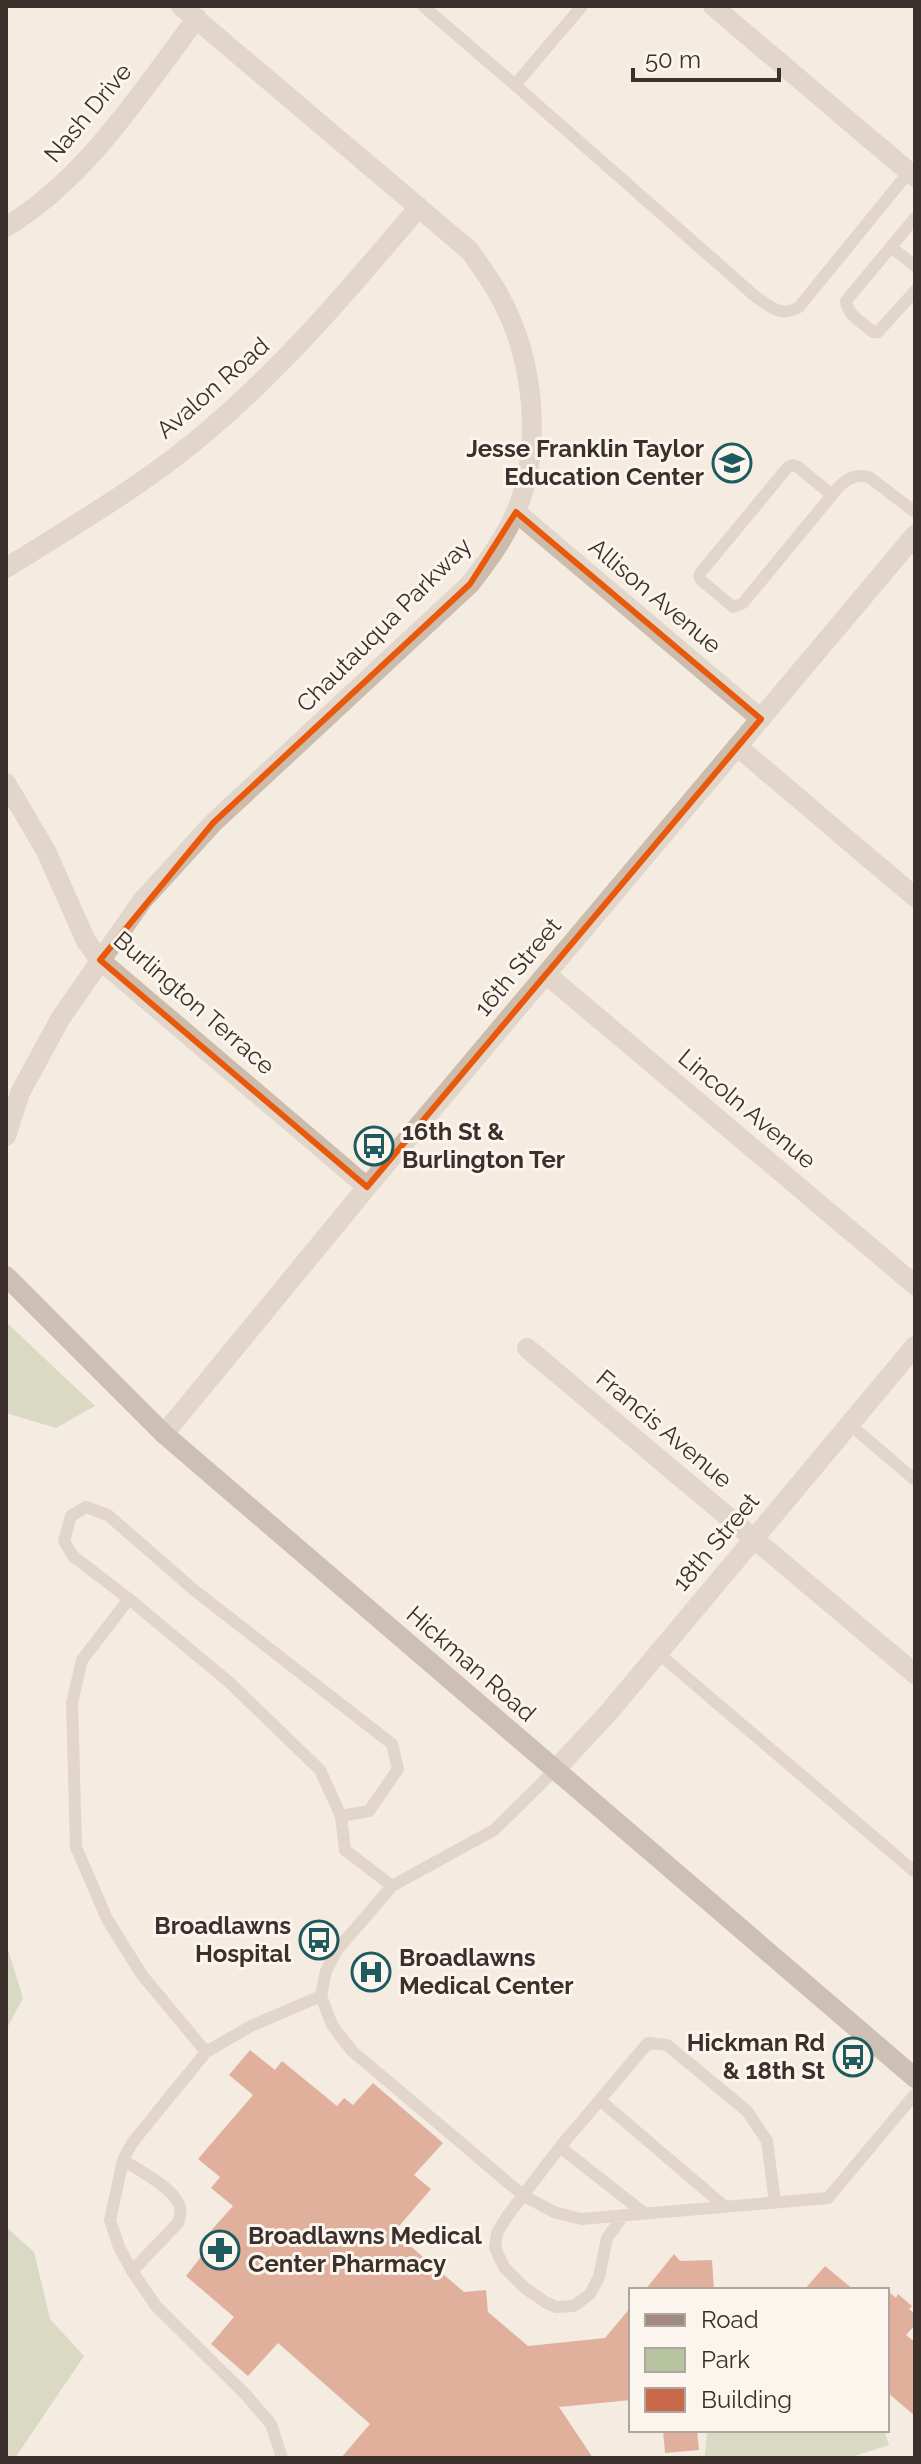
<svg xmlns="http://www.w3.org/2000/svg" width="921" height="2464" viewBox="0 0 921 2464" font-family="Raleway,sans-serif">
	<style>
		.green { fill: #b8c4a0 }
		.building { fill: #c8694b }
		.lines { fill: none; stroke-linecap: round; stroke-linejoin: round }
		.service { stroke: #cdbbac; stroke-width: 12 }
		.minor { stroke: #cdbbac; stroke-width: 20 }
		.secondary { stroke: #a18a7d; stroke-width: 20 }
		.marked { fill: none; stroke: #e8590c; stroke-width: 6; stroke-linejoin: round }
		.labels { text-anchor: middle; stroke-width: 6; stroke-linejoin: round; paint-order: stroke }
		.street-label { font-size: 24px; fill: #3b302b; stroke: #fbf5ee }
		.poi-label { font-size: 24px; font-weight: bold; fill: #3b302b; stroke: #fbf5ee; text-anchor: end }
	</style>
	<rect width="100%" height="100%" fill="#f4ebe1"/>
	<path class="green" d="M6 1322 95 1406 56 1428 6 1413Z
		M6 1943 23 1998 6 2030Z
		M6 2227 34 2252 50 2319 84 2356 15 2458H6Z
		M707 2430H884L889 2445 848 2458H694L705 2455Z"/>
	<path class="building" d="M250 2050 275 2070 282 2061 337 2106 344 2098 353 2105 373 2083 443 2143 414 2175 431 2189 394 2232 464 2292 486 2290 488 2312 528 2346 605 2338 631 2307V2400L559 2407 593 2458H341L370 2424 278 2343 248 2376 211 2344 234 2317 186 2276 207 2249 200 2243 233 2206 211 2188 220 2177 198 2159 253 2095 229 2075Z
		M674 2254 680 2261 712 2260 714 2290H645Z
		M825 2266 854 2290H804Z
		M887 2290 896 2298 898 2294 912 2306 909 2309 915 2314V2325L906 2335 915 2342V2416L887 2392Z
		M663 2430H697L699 2450 665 2453Z"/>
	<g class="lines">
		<path class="service" d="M423 6 515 85 582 6
			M515 85 756 297C771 307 781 318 799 307L909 172
			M915 218 846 301C847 315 863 323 873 332H878L915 291
			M891 247 915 266
			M832 495 798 467 792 465 788 467 701 572 699 576 701 580 733 607 743 603 832 495C842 482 852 473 869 477L915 512
			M849 1424 915 1480
			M129 1599 73 1556 64 1541 71 1516 86 1507 108 1515 194 1590 392 1744 398 1769 369 1811 341 1816
			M658 1653 915 1872
			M555 1770 494 1830 392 1886 337 1950 326 1971 321 1996 332 2025 352 2051 524 2196 554 2212 581 2219 828 2198 915 2094
			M206 2052 142 1975 107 1919 76 1847 72 1703 82 1660 129 1599 229 1682 320 1770 341 1816 345 1850 392 1886
			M601 2101 724 2206
			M560 2147 644 2213
			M123 2160C139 2170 171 2187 179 2204 182 2211 180 2216 178 2223L132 2271
			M624 2215 607 2238 599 2277 590 2294 574 2306 556 2307 545 2302 525 2288 504 2267 495 2248 497 2233 508 2215 560 2147 648 2043 667 2045 747 2111 767 2141 775 2202
			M282 2458 271 2424 247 2396 156 2306 132 2271 119 2247 110 2220 123 2160 132 2143 206 2052 251 2026 321 1996"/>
		<path class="minor" d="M713 6 915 177
			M6 227C88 177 140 93 197 18
			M516 512 761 719
			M6 568C76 524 149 482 211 428 289 361 353 285 419 207
			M738 747 915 897
			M6 783 46 851 86 941 100 960 367 1187
			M546 974 915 1285
			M6 1136 20 1093 60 1019 142 901 213 823 470 584C488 561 504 539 516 512 543 446 534 359 500 297 492 281 480 266 470 251L181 6
			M527 1348 915 1674
			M164 1434 367 1187 915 535
			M555 1770 609 1712 915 1346"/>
		<path class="secondary" d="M6 1276 164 1434 915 2078"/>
	</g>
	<path d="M0 0H921V2464H0ZM516 512 761 719 367 1187 100 960 213 823 470 584Z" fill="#f4ebe1" fill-opacity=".55" fill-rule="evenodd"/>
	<path class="marked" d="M516 512 761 719 367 1187 100 960 213 823 470 584Z"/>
	<defs>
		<symbol id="school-ring" viewBox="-11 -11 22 22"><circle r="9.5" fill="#fbf5ee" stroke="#1f5a5e" stroke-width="1.5"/><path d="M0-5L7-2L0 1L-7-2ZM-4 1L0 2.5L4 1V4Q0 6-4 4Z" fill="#1f5a5e"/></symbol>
		<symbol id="bus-ring" viewBox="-11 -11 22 22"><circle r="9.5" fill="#fbf5ee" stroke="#1f5a5e" stroke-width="1.5"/><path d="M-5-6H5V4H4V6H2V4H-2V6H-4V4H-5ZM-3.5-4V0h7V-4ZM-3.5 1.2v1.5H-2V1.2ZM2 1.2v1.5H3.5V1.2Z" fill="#1f5a5e"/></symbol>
		<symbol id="hospital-ring" viewBox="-11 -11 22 22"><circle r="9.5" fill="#fbf5ee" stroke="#1f5a5e" stroke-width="1.5"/><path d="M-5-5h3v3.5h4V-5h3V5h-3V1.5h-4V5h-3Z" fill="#1f5a5e"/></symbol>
		<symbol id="pharmacy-ring" viewBox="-11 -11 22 22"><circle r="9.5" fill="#fbf5ee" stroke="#1f5a5e" stroke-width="1.5"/><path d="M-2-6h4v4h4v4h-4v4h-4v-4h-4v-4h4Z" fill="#1f5a5e"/></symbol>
	</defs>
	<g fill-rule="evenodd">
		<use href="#school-ring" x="710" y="441" width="44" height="44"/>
		<use href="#bus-ring" x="352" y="1124" width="44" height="44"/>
		<use href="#bus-ring" x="297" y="1918" width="44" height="44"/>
		<use href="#hospital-ring" x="349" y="1950" width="44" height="44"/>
		<use href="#bus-ring" x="831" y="2035" width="44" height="44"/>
		<use href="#pharmacy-ring" x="198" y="2228" width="44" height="44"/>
	</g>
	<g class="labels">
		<g class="street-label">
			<text transform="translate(88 113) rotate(-50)" y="8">Nash Drive</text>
			<text transform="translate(213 388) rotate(-41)" y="8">Avalon Road</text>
			<text transform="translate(655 596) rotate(40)" y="8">Allison Avenue</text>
			<text transform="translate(384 625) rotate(-45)" y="8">Chautauqua Parkway</text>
			<text transform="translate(518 967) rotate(-50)" y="8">16th Street</text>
			<text transform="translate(194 1003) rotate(41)" y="8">Burlington Terrace</text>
			<text transform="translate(747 1109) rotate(40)" y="8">Lincoln Avenue</text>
			<text transform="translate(664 1429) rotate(40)" y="8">Francis Avenue</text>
			<text transform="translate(716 1542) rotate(-50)" y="8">18th Street</text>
			<text transform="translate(471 1664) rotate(41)" y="8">Hickman Road</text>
		</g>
		<g class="poi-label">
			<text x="704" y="457">Jesse Franklin Taylor<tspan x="704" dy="28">Education Center</tspan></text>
			<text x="402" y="1140" text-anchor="start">16th St &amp;<tspan x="402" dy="28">Burlington Ter</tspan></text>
			<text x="291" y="1934">Broadlawns<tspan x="291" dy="28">Hospital</tspan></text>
			<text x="399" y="1966" text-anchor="start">Broadlawns<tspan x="399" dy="28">Medical Center</tspan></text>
			<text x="825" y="2051">Hickman Rd<tspan x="825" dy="28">&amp; 18th St</tspan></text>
			<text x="248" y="2244" text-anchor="start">Broadlawns Medical<tspan x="248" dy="28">Center Pharmacy</tspan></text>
		</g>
	</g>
	<rect width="921" height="2464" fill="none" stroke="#3b302b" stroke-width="16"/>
	<rect x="629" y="2288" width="260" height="144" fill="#fbf5ee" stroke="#aea6a0" stroke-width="2"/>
	<rect x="645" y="2314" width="40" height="12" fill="#a18a7d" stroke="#aea6a0" stroke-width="2"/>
	<text x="701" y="2328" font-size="24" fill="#3b302b">Road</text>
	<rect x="645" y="2348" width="40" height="24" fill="#b8c4a0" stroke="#aea6a0" stroke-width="2"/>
	<text x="701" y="2368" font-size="24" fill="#3b302b">Park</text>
	<rect x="645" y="2388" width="40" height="24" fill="#c8694b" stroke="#aea6a0" stroke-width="2"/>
	<text x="701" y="2408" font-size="24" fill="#3b302b">Building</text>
	<path d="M633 68v12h146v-12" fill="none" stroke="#3b302b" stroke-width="4"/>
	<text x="645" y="68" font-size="24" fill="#3b302b" stroke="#fbf5ee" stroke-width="6" paint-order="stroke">50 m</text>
</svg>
